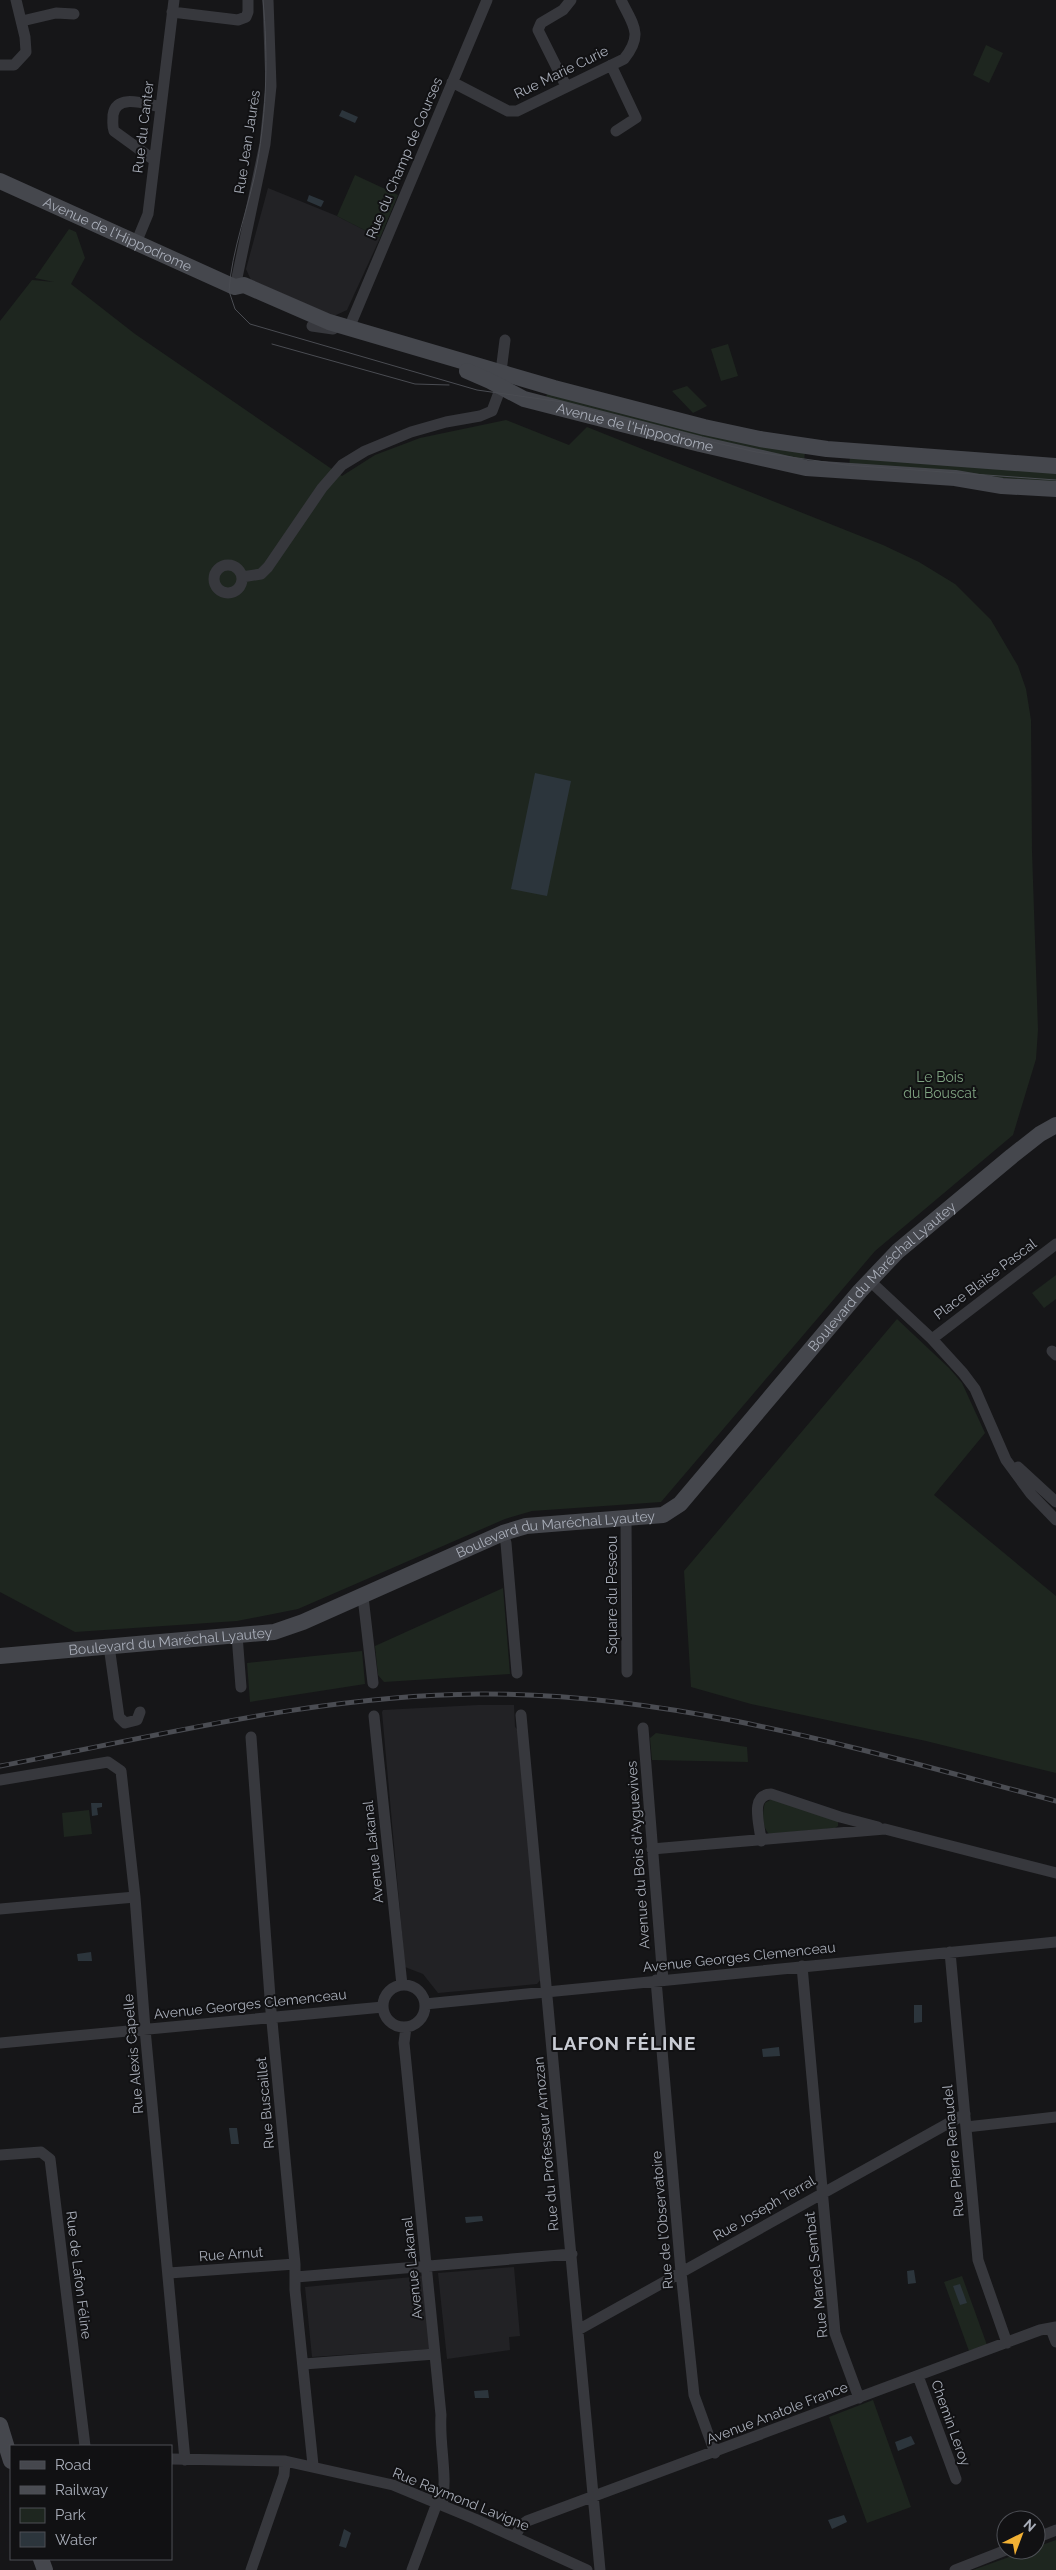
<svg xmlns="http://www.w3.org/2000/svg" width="1056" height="2570" viewBox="0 0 1056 2570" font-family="Raleway,sans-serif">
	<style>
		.built { fill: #222225 }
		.green { fill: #1e261f }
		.water { fill: #2c353c }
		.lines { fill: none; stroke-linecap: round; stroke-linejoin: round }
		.street { stroke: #37383d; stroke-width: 11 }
		.secondary { stroke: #45474d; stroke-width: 16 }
		.tram { stroke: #4a4c52; stroke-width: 1 }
		.rail-casing { stroke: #4a4c52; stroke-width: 5 }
		.rail { stroke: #111113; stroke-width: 3; stroke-dasharray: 9; stroke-linecap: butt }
		.labels { text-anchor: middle; stroke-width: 4; stroke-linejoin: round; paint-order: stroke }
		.street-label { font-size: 14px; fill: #a8adb8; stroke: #111113 }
		.park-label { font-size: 14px; fill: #7fa381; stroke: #111113 }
		.district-label { font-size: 19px; font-weight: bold; letter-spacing: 1px; fill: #c9ccd4; stroke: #111113 }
	</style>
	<rect width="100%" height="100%" fill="#161618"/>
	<path class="built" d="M268 188 337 216 380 238 347 310 334 316 251 280 246 269Z
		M478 1705H514L515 1727 518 1730 542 1978 537 1984 438 1993 423 1974 405 1967 382 1712 383 1710Z
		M514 2267 520 2336 509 2337 510 2350 447 2359 438 2273Z
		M423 2276 430 2349 312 2357 305 2287Z"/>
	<path class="green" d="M986 45 1003 53 989 83 973 75Z
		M355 175 398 195 380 238 337 216Z
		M69 229 76 232 85 258 71 284 135 334 342 476 375 455 420 438 506 420 569 445 587 427 883 545 919 562 955 584 991 620 1018 666 1026 689 1031 720 1032 851 1038 1030 1036 1059 1013 1135 875 1251 661 1502 532 1511 505 1519 298 1609 237 1621 75 1632 0 1592V321L32 280 54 282 35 278Z
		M728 344 738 376 721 381 711 349Z
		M687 386 707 406 693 413 672 391Z
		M547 392 805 452 804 462 546 401Z
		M850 457 1056 473V482L849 467Z
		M1056 1275V1299L1044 1308 1032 1293Z
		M897 1319 949 1368 962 1383 985 1433 934 1495 1056 1596V1773L926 1741 751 1704 691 1687 684 1571Z
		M503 1588 510 1674 384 1682 378 1675 375 1646Z
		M362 1651 365 1684 250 1702 247 1663Z
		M656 1733 747 1747 748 1762 652 1760 650 1738Z
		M770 1800H777L838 1821V1826L835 1828 769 1834C762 1827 762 1813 765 1803Z
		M89 1810 92 1834 64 1837 62 1813Z
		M962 2276 987 2345 969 2351 944 2282Z
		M873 2400 911 2507 867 2523 829 2417Z
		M1056 2540V2570H973L1028 2550H1036V2547Z"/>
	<path class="water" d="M342 110 358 117 355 123 339 116Z
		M309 195 324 201 321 207 307 201Z
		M535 773 571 781 547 896 511 889Z
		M91 1803H102V1807L97 1808 98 1815 92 1816Z
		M91 1952 92 1961H78L77 1954Z
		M914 2005H922V2022L914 2023Z
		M779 2047 780 2056 763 2057 762 2049Z
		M229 2128H237L239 2144H231Z
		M482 2216 483 2221 466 2223 465 2217Z
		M914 2270 916 2283 908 2284 907 2271Z
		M960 2284 967 2303 960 2305 953 2286Z
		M488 2390 489 2398H475L474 2391Z
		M911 2436 915 2444 898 2451 895 2442Z
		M844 2515 847 2522 832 2529 828 2520Z
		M344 2529 351 2533 346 2548 339 2546Z"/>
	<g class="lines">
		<path class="street" d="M172 12 238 20 246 17 248 12V0
			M22 21 56 13 74 14
			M0 65H14L26 52 25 37 16 0
			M611 65 636 118 616 131
			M452 82 508 111H517L624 59C644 34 633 25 621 0
			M566 86 538 30 541 23 563 10 571 0
			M154 160 114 131C112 126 113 122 113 115 116 93 145 104 161 107
			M136 243 148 214 174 0
			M235 287 265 144 271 86 268 0
			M312 326 333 329
			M349 328 487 0
			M214 579a14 14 0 1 1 28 0a14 14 0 1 1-28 0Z
			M242 577 261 574 268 567 322 488 342 465 365 451 411 432 446 422 480 416 492 411 498 395 505 340
			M870 1281 932 1339 963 1373 975 1389 1006 1460 1031 1494 1056 1520
			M932 1339 1056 1244
			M1052 1351 1056 1355
			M1018 1467 1056 1502
			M626 1518 627 1672
			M503 1533 506 1543 517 1673
			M363 1597 373 1683
			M237 1635 241 1687
			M109 1646 119 1717 125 1723 137 1720 140 1712
			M521 1715 600 2570
			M374 1716 402 1985
			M643 1728 663 1980
			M251 1737 271 2011 295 2264V2290L313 2465
			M0 1780 108 1762 121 1771 135 1897 145 2029 185 2460
			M761 1841C760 1825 749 1795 771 1794L840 1817 878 1827
			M652 1849 885 1829 1056 1873
			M0 1909 135 1897
			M950 1952 978 2260 1007 2343
			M802 1966 835 2333 859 2398
			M656 1980 681 2272 694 2395 715 2453
			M383 2006a21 21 0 1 1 42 0a21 21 0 1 1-42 0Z
			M425 2004 1056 1942
			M406 2027 404 2043 441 2415C439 2446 448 2475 442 2505
			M0 2043 383 2007
			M966 2127 1056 2117
			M0 2155 41 2152 50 2159 85 2446
			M169 2273 295 2264
			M296 2277 572 2254
			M1051 2329 1056 2342
			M578 2330 965 2114
			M304 2364 435 2354
			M918 2376 956 2479
			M171 2459 285 2461 393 2485 475 2519 587 2570
			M515 2537 521 2525 527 2521 1040 2330 1056 2327
			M1036 2538 1056 2530
			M251 2570 284 2475 285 2461
			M412 2570 437 2503
			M955 2570 1006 2550"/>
		<g class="secondary">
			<path id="s1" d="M0 181 230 285 235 287 244 285 329 322 554 388 704 427 760 439 827 449 1056 466"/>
			<path id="s2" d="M467 371 490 381 524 399 700 444 806 468 955 478 1002 486 1056 489"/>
			<path id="s3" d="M0 1656 274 1632 303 1622 503 1533 526 1526 663 1515 680 1504 860 1291 898 1251 1012 1156 1040 1134 1056 1125"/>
			<path d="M0 2425 11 2461"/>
			<path d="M41 2559 45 2570"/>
		</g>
		<path class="tram" d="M263 0C268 55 267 109 257 164 250 203 231 252 229 291L235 309 250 324 477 390 562 402 670 432 756 452 846 465 1056 480
			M272 344 415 384 449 385"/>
		<defs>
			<path id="rail" d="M0 1766C158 1736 318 1695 480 1694 678 1693 865 1751 1056 1801"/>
		</defs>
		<use href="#rail" class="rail-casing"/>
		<use href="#rail" class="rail"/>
	</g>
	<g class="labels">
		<g class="street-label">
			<text transform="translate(561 72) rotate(-26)" y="5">Rue Marie Curie</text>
			<text transform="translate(143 127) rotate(-83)" y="5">Rue du Canter</text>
			<text transform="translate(247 142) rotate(-81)" y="5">Rue Jean Jaurès</text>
			<text transform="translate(404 158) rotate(-67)" y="5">Rue du Champ de Courses</text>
			<text dy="5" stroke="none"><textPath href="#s1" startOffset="129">Avenue de l'Hippodrome</textPath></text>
			<text dy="5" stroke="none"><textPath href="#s2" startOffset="178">Avenue de l'Hippodrome</textPath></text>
			<text dy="5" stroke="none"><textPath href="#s3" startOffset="1011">Boulevard du Maréchal Lyautey</textPath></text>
			<text transform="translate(985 1279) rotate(-37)" y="5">Place Blaise Pascal</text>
			<text dy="5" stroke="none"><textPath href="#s3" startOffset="576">Boulevard du Maréchal Lyautey</textPath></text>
			<text transform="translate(612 1595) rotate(-90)" y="5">Square du Peseou</text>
			<text dy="5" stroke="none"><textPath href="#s3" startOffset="171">Boulevard du Maréchal Lyautey</textPath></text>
			<text transform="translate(373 1852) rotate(-96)" y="5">Avenue Lakanal</text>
			<text transform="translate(638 1855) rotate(-94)" y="5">Avenue du Bois d'Ayguevives</text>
			<text transform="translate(739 1957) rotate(-6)" y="5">Avenue Georges Clemenceau</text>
			<text transform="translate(250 2004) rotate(-6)" y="5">Avenue Georges Clemenceau</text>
			<text transform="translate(133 2054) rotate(-95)" y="5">Rue Alexis Capelle</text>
			<text transform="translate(265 2103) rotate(-95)" y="5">Rue Buscaillet</text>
			<text transform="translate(546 2144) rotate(-95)" y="5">Rue du Professeur Arnozan</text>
			<text transform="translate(953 2151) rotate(-95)" y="5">Rue Pierre Renaudel</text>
			<text transform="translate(764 2208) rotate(-30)" y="5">Rue Joseph Terral</text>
			<text transform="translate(662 2220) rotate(-95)" y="5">Rue de l'Observatoire</text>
			<text transform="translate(231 2254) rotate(-4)" y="5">Rue Arnut</text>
			<text transform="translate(412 2268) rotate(-96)" y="5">Avenue Lakanal</text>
			<text transform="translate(79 2275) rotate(83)" y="5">Rue de Lafon Féline</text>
			<text transform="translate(816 2275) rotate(-96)" y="5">Rue Marcel Sembat</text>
			<text transform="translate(777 2413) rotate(-21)" y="5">Avenue Anatole France</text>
			<text transform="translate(951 2423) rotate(70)" y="5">Chemin Leroy</text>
			<text transform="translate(461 2499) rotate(22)" y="5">Rue Raymond Lavigne</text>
		</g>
		<g class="park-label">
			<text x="940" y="1082">Le Bois<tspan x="940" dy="16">du Bouscat</tspan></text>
		</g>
		<g class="district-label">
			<text x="624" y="2050">LAFON FÉLINE</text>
		</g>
	</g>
	<rect x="10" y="2445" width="162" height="115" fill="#111113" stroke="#4d4f55"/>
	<rect x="20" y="2461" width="25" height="8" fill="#45474d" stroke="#4d4f55"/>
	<text x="55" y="2470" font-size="15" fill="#a8adb8">Road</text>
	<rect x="20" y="2486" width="25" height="8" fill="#4a4c52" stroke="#4d4f55"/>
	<text x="55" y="2495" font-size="15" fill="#a8adb8">Railway</text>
	<rect x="20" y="2508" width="25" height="15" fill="#1e261f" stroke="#4d4f55"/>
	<text x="55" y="2520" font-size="15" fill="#a8adb8">Park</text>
	<rect x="20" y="2532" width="25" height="15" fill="#2c353c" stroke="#4d4f55"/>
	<text x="55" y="2545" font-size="15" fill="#a8adb8">Water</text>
	<g transform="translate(1021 2535) rotate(42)"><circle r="24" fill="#111113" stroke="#4d4f55"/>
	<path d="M0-4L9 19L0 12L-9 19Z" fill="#f2b134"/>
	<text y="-8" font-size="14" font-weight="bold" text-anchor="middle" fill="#a8adb8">N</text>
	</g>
</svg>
